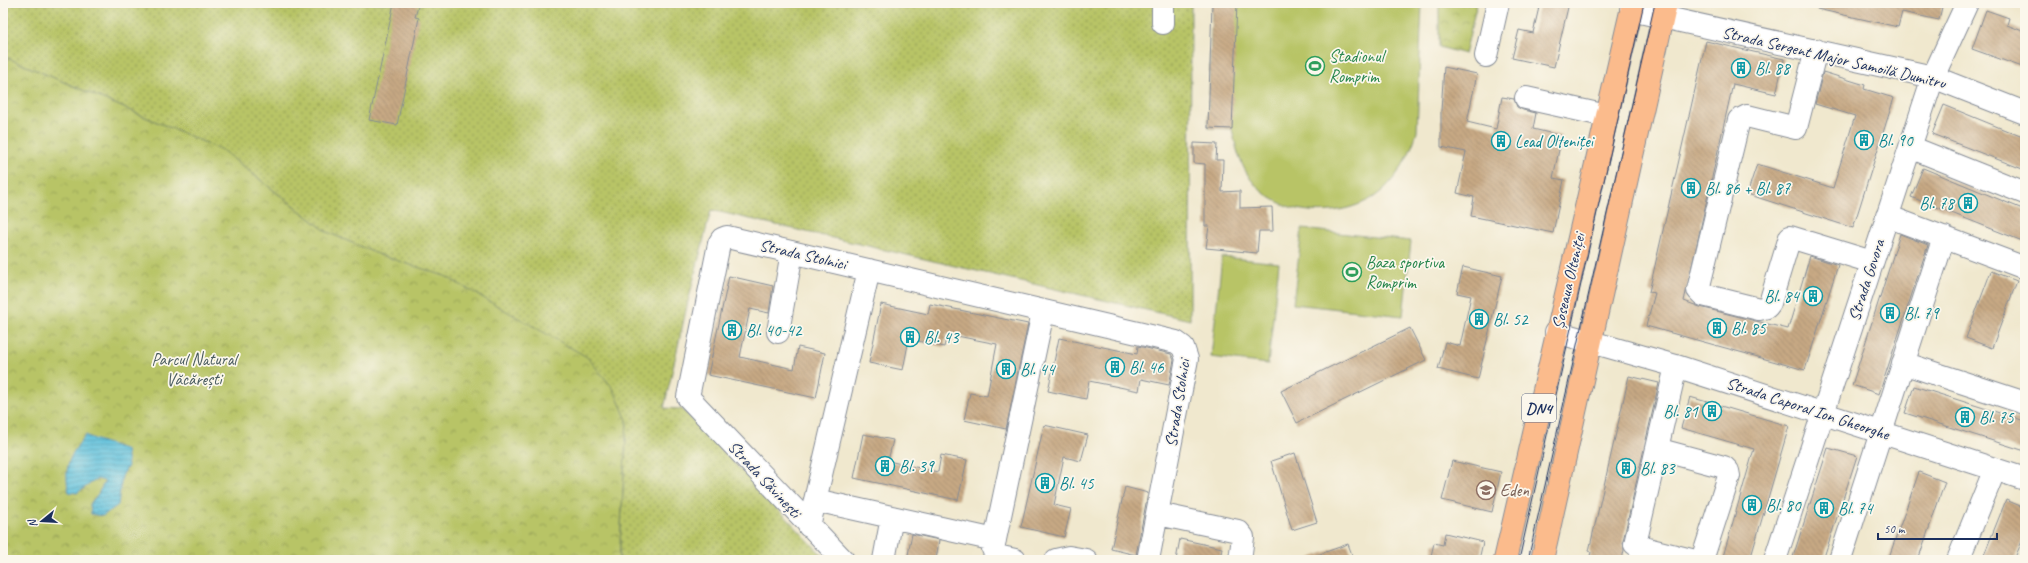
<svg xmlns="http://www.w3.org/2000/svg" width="2028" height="563" viewBox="0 0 2028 563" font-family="Caveat,sans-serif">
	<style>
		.grass { fill: url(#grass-dots); stroke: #6a7a62 }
		.park { fill: url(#park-crowns); stroke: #6a7a62 }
		.pitch { fill: #b8c466; stroke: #6a7a62 }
		.water { fill: url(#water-rules); stroke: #3c789c }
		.building { fill: url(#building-back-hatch) }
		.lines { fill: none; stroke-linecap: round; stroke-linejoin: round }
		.minor-casing { stroke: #868c96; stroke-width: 24 }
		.major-casing { stroke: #868c96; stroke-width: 24 }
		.minor { stroke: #fff; stroke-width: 22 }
		.major { stroke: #fbbb8c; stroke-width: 22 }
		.tram { stroke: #1b2f5e; stroke-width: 1 }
		.labels { text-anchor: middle; stroke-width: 3.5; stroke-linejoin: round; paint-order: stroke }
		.shield { fill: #fbf7ec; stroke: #5e6b89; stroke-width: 1 }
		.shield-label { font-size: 16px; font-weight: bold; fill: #1b2f5e }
		.leisure-label { font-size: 17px; fill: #27864d; stroke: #fbf7ec; text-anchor: start }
		.street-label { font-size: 17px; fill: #1b2f5e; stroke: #fbf7ec }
		.culture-label { font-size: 17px; fill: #0d838f; stroke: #fbf7ec; text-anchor: start }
		.park-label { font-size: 17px; fill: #4a5c60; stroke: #fbf7ec }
		.education-label { font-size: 17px; fill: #785e54; stroke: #fbf7ec; text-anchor: start }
	</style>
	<defs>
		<pattern id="grass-dots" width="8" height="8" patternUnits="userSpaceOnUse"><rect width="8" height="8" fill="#b8c466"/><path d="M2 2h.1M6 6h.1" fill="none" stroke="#95a057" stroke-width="1.8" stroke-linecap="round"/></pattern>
		<pattern id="park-crowns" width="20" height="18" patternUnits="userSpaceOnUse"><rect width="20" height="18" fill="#b8c466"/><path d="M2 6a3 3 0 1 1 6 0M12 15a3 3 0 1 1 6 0" fill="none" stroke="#95a057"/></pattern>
		<pattern id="water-rules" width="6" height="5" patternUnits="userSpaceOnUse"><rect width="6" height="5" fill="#5dc0db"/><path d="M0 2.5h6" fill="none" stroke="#4c9cb5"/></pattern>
		<pattern id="building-back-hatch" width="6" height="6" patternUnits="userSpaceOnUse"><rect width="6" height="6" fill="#c7a984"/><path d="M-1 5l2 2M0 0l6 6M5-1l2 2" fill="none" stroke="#a18a6f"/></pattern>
	</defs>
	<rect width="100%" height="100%" fill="#fbf7ec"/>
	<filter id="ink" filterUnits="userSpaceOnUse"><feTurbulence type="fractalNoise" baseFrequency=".025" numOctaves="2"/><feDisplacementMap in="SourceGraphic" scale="8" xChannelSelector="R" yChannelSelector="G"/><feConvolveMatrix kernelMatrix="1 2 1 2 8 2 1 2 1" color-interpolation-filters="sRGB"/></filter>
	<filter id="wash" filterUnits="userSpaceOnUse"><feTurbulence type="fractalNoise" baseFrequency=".012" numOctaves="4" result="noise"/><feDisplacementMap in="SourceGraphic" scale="16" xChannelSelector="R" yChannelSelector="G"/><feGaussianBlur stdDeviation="0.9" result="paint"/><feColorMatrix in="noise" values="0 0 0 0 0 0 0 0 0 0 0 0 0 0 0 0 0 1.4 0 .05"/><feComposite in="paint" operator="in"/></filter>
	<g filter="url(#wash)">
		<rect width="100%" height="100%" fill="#f0e8ce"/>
		<path class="grass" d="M3 3H1191L1190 320 711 210 687 306 664 408 682 409 827 560H619L627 420 380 255 327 232 222 150 3 56Z"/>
		<path class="park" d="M1439 3H1477L1465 54 1439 47Z
			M3 56 222 150 327 232 380 255 445 276 587 357 613 388 627 420 619 560H3Z"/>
		<path class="pitch" d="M1212 3H1422L1417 132C1410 156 1395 183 1374 197 1333 222 1269 216 1245 170 1238 157 1235 143 1232 129L1208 128Z
			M1302 229 1411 241 1403 316 1293 304Z
			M1222 257 1279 263 1268 364 1211 357Z"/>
		<path class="water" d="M86 435C99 442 112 444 126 450L128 466 122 476 118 505 103 516 91 514 90 504 98 494 105 481 97 479 77 493 69 492C63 467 70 454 86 435Z"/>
		<g id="blocks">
			<path class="building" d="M394 3H419L415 17 419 18 397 125 369 120Z
				M1212 3H1237L1232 129 1208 128Z
				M1540 3H1569L1554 67 1512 58 1519 30 1533 33Z
				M1817 3H1943L1939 20 1902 12 1898 27 1817 9Z
				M1986 10 2009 18 2007 25 2025 32V68L1972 49Z
				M1706 41 1784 59 1776 94 1733 84 1684 301 1700 307 1788 329 1810 256 1838 265 1805 370 1646 326 1655 293 1649 292Z
				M1444 67 1477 74 1467 122 1496 129 1502 97 1514 99 1517 107 1523 110 1536 113 1533 129 1562 136 1553 178 1564 180 1553 233 1471 216 1474 197 1457 193 1466 152 1441 147V111Z
				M1823 72 1865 85 1864 89 1894 98 1853 228 1747 194 1757 164 1833 188 1855 116 1815 104Z
				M1944 105 2025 138V170L1932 134Z
				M1194 143 1217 144 1216 160H1223L1222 192 1240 191V208L1272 207 1273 231H1259L1257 253 1206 248 1209 226H1205V164L1194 163Z
				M1923 168 2025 210V242L1911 197Z
				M1900 234 1928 245 1879 394 1852 385Z
				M1463 267 1502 276 1478 379 1438 369 1445 342 1460 346 1471 296 1457 293Z
				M1991 271 2017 281 1992 348 1966 338Z
				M729 276 773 286 769 313 750 309 740 357 794 369 798 347 825 353 816 398 708 375Z
				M881 304 928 314 930 304 1028 324 1006 429 964 420 970 393 987 396 997 344 947 334 944 347 909 339 903 370 869 363Z
				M1410 328 1426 360 1297 423 1281 391Z
				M1059 338 1137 354 1138 346 1171 354 1174 360 1169 385 1141 379 1139 391 1089 381 1086 399 1048 391Z
				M1629 376 1659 383 1623 541 1624 550 1622 560H1589L1591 552 1589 551Z
				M1914 386 2025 421V451L1905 413Z
				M1690 397 1789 426 1750 560H1722L1754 449 1681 428Z
				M1044 425 1088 435 1081 461 1064 457 1054 505 1071 509 1064 537 1021 527Z
				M863 434 893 440 888 461 938 472 941 455 967 460 958 500 854 478Z
				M1828 448 1857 456 1823 560H1792Z
				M1295 453 1317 522 1292 530 1271 461Z
				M1452 461 1501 472 1492 512 1442 500Z
				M1919 472 1945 482 1918 560H1888Z
				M1125 487 1148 493 1136 555 1111 549Z
				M2006 500 2025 508V534L2014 560H1982Z
				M1445 533 1483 542 1479 560H1440V558L1431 556 1434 543 1443 545Z
				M912 534 939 540 936 560H907Z
				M1180 539 1222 548 1220 560H1176Z
				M1348 544 1354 560H1310L1309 558Z"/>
		</g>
	</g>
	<g filter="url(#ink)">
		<use href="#blocks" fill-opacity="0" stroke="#868c96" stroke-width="1"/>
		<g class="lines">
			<defs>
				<path id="minor" d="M1631 10 1933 77 2025 113
					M1163 23V3
					M1816 50 1796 128 1747 116 1739 120 1698 290 1703 295 1759 309 1767 307 1770 303 1790 237 1872 262
					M1486 56 1498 3
					M1526 98 1607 116
					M1910 147 2025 193
					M1887 216 2025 268
					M778 332 792 252
					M1556 332 1676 366 2025 479
					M1903 363 2025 403
					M1676 366 1635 544 1639 547 1691 560
					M1657 449 1724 467 1728 471 1729 476 1702 560
					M815 500 995 540
					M1158 514 1238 531 1243 537 1240 560
					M809 526 869 270
					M843 560 688 397 719 244 722 239 727 237 1176 342 1183 347 1187 359 1148 560
					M884 560 892 517
					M1015 560 997 556 993 549 1043 312
					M1056 560 1069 557 1086 560
					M1775 560 1933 77 1967 3
					M1840 560 1944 237
					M1958 560 1995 469"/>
				<path id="major" d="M1505 560 1633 3
					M1542 560 1666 3"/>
			</defs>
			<use href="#minor" class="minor-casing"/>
			<use href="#major" class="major-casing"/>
			<use href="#minor" class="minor"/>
			<use href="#major" class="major"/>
			<path class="tram" d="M1519 560 1644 3
				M1528 560 1655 3"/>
		</g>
	</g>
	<defs>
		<symbol id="stadium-ring" viewBox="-11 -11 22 22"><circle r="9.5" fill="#fbf7ec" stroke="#2e9e5b" stroke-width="1.5"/><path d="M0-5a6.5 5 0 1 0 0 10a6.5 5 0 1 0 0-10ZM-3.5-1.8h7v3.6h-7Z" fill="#2e9e5b"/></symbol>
		<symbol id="building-ring" viewBox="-11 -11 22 22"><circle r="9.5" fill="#fbf7ec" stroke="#0f9aa8" stroke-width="1.5"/><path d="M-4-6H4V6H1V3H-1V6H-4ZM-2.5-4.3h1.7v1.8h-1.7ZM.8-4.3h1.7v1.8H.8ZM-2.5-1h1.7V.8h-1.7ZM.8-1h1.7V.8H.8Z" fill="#0f9aa8"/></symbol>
		<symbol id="school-ring" viewBox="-11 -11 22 22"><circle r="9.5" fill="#fbf7ec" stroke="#8d6e63" stroke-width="1.5"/><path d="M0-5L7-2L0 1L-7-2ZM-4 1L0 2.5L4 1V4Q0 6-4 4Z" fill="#8d6e63"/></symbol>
	</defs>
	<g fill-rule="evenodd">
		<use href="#stadium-ring" x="1304" y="55" width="22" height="22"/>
		<use href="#building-ring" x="1730" y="57" width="22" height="22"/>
		<use href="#building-ring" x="1853" y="129" width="22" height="22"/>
		<use href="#building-ring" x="1490" y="130" width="22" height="22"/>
		<use href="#building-ring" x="1680" y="177" width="22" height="22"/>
		<use href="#building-ring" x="1957" y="192" width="22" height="22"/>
		<use href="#stadium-ring" x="1341" y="261" width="22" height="22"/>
		<use href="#building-ring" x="1802" y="285" width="22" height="22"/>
		<use href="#building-ring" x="1879" y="302" width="22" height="22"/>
		<use href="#building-ring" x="1468" y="308" width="22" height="22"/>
		<use href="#building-ring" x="1706" y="317" width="22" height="22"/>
		<use href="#building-ring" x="721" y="319" width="22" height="22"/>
		<use href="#building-ring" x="899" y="326" width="22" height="22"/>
		<use href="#building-ring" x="1104" y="356" width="22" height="22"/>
		<use href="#building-ring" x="995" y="358" width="22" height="22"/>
		<use href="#building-ring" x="1701" y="400" width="22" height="22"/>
		<use href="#building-ring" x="1954" y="406" width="22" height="22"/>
		<use href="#building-ring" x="874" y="455" width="22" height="22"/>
		<use href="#building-ring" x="1615" y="457" width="22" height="22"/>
		<use href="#building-ring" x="1034" y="472" width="22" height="22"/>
		<use href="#school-ring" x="1475" y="479" width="22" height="22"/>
		<use href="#building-ring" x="1741" y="494" width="22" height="22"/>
		<use href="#building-ring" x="1813" y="497" width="22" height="22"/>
	</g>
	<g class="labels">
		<rect class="shield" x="1522" y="394" width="34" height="28" rx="3"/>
		<g class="shield-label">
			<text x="1539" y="414">DN4</text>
		</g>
		<g class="leisure-label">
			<text x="1329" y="62">Stadionul<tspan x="1329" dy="20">Romprim</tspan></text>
			<text x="1366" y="268">Baza sportiva<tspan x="1366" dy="20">Romprim</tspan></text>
		</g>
		<g class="street-label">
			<text transform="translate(1834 57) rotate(13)" y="6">Strada Sergent Major Samoilă Dumitru</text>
			<text transform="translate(803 254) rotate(13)" y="6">Strada Stolnici</text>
			<text transform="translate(1866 280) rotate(-72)" y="6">Strada Govora</text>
			<text transform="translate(1568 281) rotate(-77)" y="6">Șoseaua Olteniței</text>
			<text transform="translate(1177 403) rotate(-81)" y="6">Strada Stolnici</text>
			<text transform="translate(1808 408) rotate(18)" y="6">Strada Caporal Ion Gheorghe</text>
			<text transform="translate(765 479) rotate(47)" y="6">Strada Săvinești</text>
		</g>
		<g class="culture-label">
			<text x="1755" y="74">Bl. 88</text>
			<text x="1878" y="146">Bl. 90</text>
			<text x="1515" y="147">Lead Olteniței</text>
			<text x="1705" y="194">Bl. 86 + Bl. 87</text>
			<text x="1954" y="209" text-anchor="end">Bl. 78</text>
			<text x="1799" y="302" text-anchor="end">Bl. 84</text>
			<text x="1904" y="319">Bl. 79</text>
			<text x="1493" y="325">Bl. 52</text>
			<text x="1731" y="334">Bl. 85</text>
			<text x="746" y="336">Bl. 40-42</text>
			<text x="924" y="343">Bl. 43</text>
			<text x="1129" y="373">Bl. 46</text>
			<text x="1020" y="375">Bl. 44</text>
			<text x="1698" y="417" text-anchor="end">Bl. 81</text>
			<text x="1979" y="423">Bl. 75</text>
			<text x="899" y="472">Bl. 39</text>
			<text x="1640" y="474">Bl. 83</text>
			<text x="1059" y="489">Bl. 45</text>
			<text x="1766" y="511">Bl. 80</text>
			<text x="1838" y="514">Bl. 74</text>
		</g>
		<g class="park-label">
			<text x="194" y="365">Parcul Natural<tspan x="194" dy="20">Văcărești</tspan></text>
		</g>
		<g class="education-label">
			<text x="1500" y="496">Eden</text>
		</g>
	</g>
	<rect width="2028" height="563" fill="none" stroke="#fbf7ec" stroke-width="16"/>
	<g transform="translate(42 521) rotate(252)" stroke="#fbf7ec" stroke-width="3" paint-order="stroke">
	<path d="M0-3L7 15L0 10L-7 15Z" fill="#1b2f5e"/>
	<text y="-6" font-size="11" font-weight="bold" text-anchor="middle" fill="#1b2f5e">N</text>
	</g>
	<path d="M1878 533v6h119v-6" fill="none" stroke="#1b2f5e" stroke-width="2"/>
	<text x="1884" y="533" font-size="12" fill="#1b2f5e" stroke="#fbf7ec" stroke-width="3" paint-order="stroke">50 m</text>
</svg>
